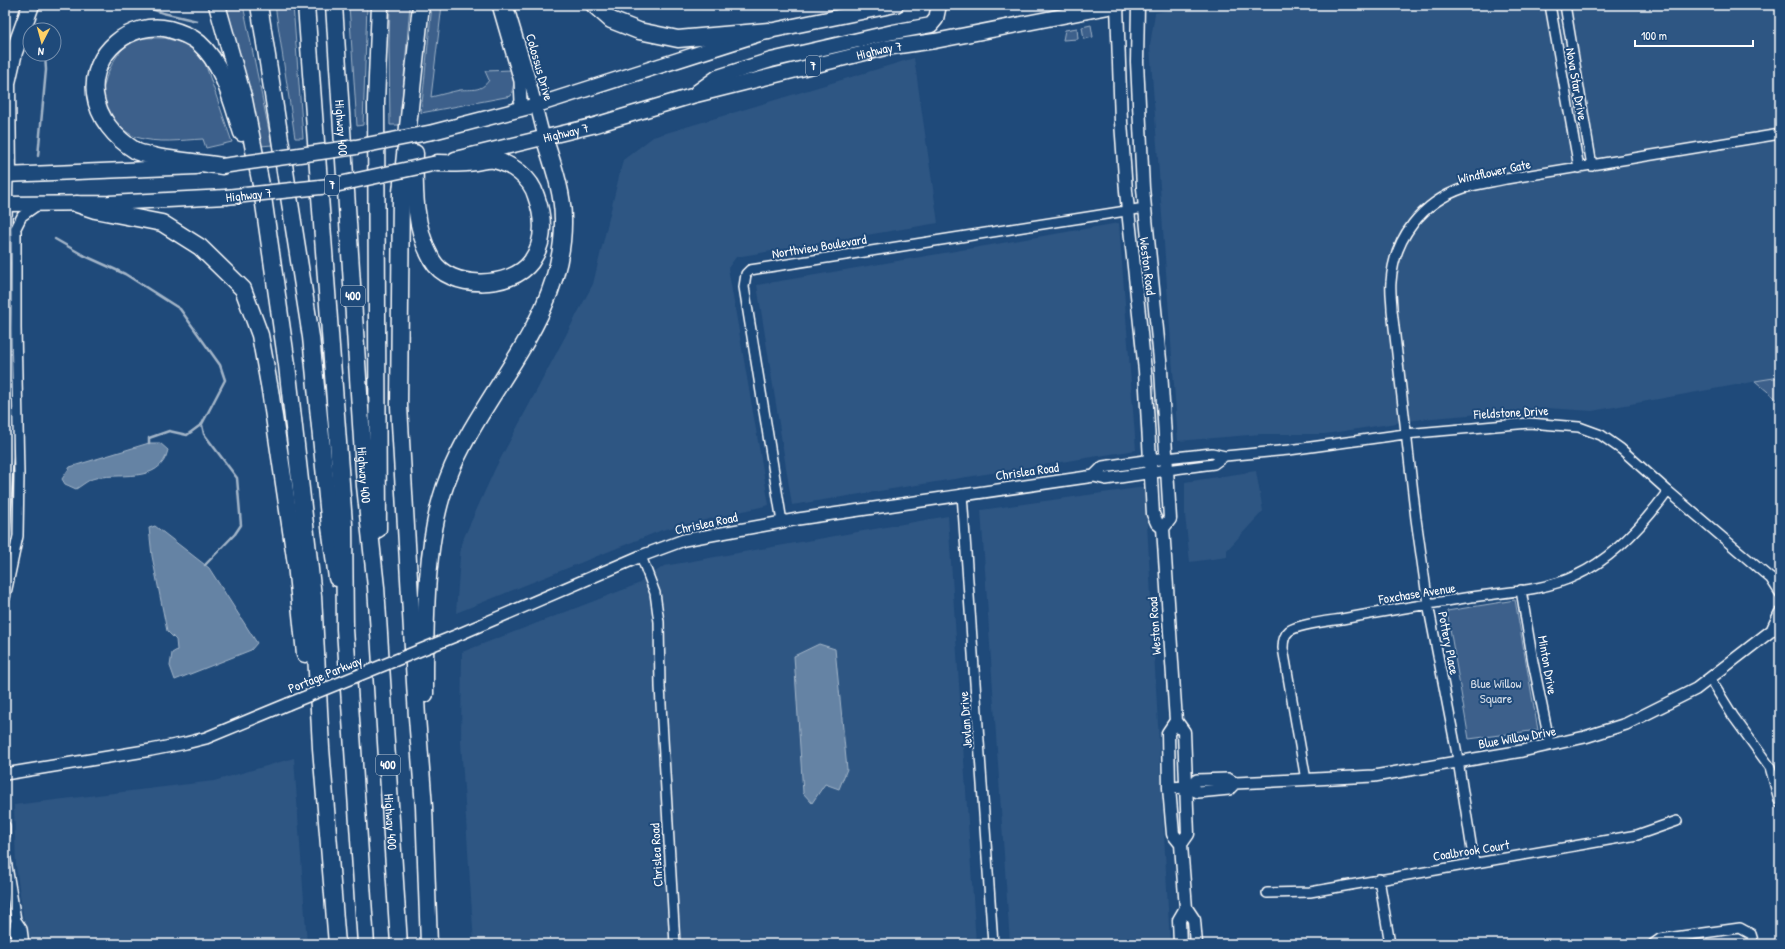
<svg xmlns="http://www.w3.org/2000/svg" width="1785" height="949" viewBox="0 0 1785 949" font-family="'Patrick Hand',sans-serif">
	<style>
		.built { fill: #2e5683 }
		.green { fill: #3c618b; stroke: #9eb0c5 }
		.water { fill: #6583a4; stroke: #a3b5c8 }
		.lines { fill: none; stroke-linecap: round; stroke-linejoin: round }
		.stream { stroke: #a3b5c8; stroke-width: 2.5 }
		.minor-casing { stroke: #fff; stroke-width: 12 }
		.tertiary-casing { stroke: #fff; stroke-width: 14 }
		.secondary-casing { stroke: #fff; stroke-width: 15 }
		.primary-casing { stroke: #fff; stroke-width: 17 }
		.motorway-casing { stroke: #fff; stroke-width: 19 }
		.minor { stroke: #1f4a7a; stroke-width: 9 }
		.tertiary { stroke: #1f4a7a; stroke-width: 11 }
		.secondary { stroke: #1f4a7a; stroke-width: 12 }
		.primary { stroke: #1f4a7a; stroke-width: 14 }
		.motorway { stroke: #1f4a7a; stroke-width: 16 }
		.tertiary-bridge-casing { stroke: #fff; stroke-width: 14; stroke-linecap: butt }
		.primary-bridge-casing { stroke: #fff; stroke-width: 17; stroke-linecap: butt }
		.tertiary-bridge { stroke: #1f4a7a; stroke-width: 11 }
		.primary-bridge { stroke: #1f4a7a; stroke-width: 14 }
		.labels { text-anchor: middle; stroke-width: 4; stroke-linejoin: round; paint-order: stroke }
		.shield { fill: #1f4a7a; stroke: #bcc9d7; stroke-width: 1 }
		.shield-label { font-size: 12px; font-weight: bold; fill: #fff }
		.street-label { font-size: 13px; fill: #fff; stroke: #1f4a7a }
		.park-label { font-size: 13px; fill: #d8dfe8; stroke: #1f4a7a }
	</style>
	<rect width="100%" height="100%" fill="#1f4a7a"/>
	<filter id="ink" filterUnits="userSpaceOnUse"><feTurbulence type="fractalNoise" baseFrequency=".025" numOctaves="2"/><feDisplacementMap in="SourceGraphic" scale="8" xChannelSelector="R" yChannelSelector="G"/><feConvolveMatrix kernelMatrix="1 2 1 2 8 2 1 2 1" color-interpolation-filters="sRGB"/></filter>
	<g filter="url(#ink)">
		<path class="built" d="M1198 5H1780V377L1592 411 1547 408 1422 419 1325 434H1261L1178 441 1150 46 1155 13Z
			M914 58 938 223 736 257 728 268 769 505 662 530 456 613 461 544 495 469 593 284 623 160 653 137Z
			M1119 223 1136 450 792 505 757 285Z
			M1256 471 1263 511 1227 550V557L1190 562 1185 515V482Z
			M1145 487 1170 944H1010L981 510Z
			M948 516 976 944H474L461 742 462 652 638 584 664 566Z
			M294 758 307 944H27L16 866 14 805 214 781Z"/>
		<path class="green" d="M226 5H243L272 145 261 146Z
			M275 5H293L303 138H295Z
			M349 5H367L363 125 357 126Z
			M390 5H410L400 125H390L389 45Z
			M432 5H442L431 97C440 95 450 92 460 90 472 89 481 92 489 80L485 71 511 70 514 83 511 96 421 113Z
			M1091 25 1093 37 1084 39 1082 27Z
			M1077 28 1078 39 1063 40 1065 30Z
			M165 38 189 45 205 63 232 142 206 148 203 139C181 140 158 144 136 137 123 132 104 114 103 99 101 80 118 44 138 39 146 37 156 38 165 38Z
			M1780 377V402L1755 381Z
			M1515 600 1538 730 1469 739 1447 611Z"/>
		<path class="water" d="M149 443H160L168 450C160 486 117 471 92 479 87 481 81 486 76 489L65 484 62 479 70 467Z
			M155 526 209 568 257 643 251 650 175 680 170 666 172 653 177 650 176 640 167 631 152 556 149 528Z
			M819 644 835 649 847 769 839 789 825 784 812 803 803 793 794 656Z"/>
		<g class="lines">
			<path class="stream" d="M146 5V7L163 13 197 21
				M45 29V30
				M38 156 46 70 45 54
				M55 239 83 255 125 274 180 309 220 365 225 380 202 424 187 435 169 431 149 438V443
				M202 425 204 434 237 478 241 525 235 534 205 565"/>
			<defs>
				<path id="minor" d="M1550 5 1579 168
					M1565 5 1592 166
					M1166 458 1212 453 1225 456 1289 450 1405 434 1529 423 1579 427 1601 435 1621 449 1668 491 1770 578 1780 583
					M1167 470 1214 464 1225 456
					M962 494 993 944
					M782 522 744 287 746 274 750 270 1145 208
					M5 534 8 457 6 263 8 175
					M641 556 655 593 659 622 660 687 675 944
					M1771 579 1780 593
					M1521 590 1533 662 1550 745
					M5 598 18 536 19 474 16 328V228L22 216 39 204
					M1710 679 1733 716 1770 767 1780 803
					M1306 780 1283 648C1283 642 1284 635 1289 631 1299 624 1329 621 1342 619 1385 611 1428 604 1471 597 1505 592 1545 591 1577 575 1614 558 1644 524 1668 491
					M5 826V835
					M5 854 16 920 14 931 17 944
					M1474 863 1457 754 1428 604 1416 519 1392 310C1392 301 1390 291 1391 282 1394 238 1422 202 1464 188 1477 184 1492 182 1506 179L1780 134
					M1379 879 1390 944
					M1267 893 1310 892 1637 835 1677 821
					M16 920 22 929 24 944
					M1653 944 1660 939 1740 928 1751 934 1754 944"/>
				<path id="tertiary" d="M498 5 520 81 521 102 516 110
					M507 5 529 78 544 137
					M1094 476 1103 467 1166 458
					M1773 628 1780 613
					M460 634 641 556 684 540 798 519 1094 476 1106 479 1167 470
					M5 774 151 750 186 743 206 738 288 704
					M1187 787 1197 780 1228 779 1235 783 1374 776 1522 751 1585 737 1626 724 1696 689 1780 624
					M1169 788 1187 787 1198 792 1229 789 1235 783"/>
				<path id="secondary" d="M1117 5 1121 122 1126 191 1145 371 1153 514 1157 523 1163 528
					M1138 5 1137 62 1143 188 1161 370 1170 519 1163 528 1176 721 1184 732 1188 834 1181 844 1182 858 1186 908 1194 920 1196 944
					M1176 721 1168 733 1169 788 1173 834 1181 844
					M1180 944 1179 920 1186 908"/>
				<g id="primary">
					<path d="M697 92 718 77 771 60 893 32 931 25 936 19 939 5"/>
					<path d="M433 132 537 105 769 31 896 5"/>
					<path id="s1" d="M455 159 592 126 692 96 885 48 935 41 1119 5"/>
					<path d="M5 175 196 167"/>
					<path d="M5 204 109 203 226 197"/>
				</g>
				<g id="motorway">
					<path d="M217 5 244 100 262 190 287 365 313 596 321 748 337 944"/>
					<path d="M259 5 311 337 330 527 337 578"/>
					<path d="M306 5 344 524 345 629 366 944"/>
					<path id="s2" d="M334 5 365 486 376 587 399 944"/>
					<path d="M421 5 401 192 399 406 417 717 424 807 429 944"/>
					<path d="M594 5 611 20 639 31 678 39 769 31"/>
					<path d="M415 153C414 189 414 228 432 260 449 290 511 289 531 262 545 242 544 218 536 196 531 178 512 164 494 160 486 159 475 163 467 163 457 164 447 163 437 163"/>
					<path d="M222 166C199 162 176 161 153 156 148 154 140 154 136 151 115 138 98 118 95 94 90 53 131 20 169 29 180 32 191 36 199 43 224 65 232 103 242 133"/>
					<path d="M8 175 7 83 14 52 31 5"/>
					<path d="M77 204 95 210 162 223 200 247 243 289 260 335 270 390 296 564 305 654"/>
					<path d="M378 529 376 102 380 5"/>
					<path d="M425 694C425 629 424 538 448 478 482 390 565 319 563 219 563 192 552 162 544 137"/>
				</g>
			</defs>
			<use href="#minor" class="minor-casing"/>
			<use href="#tertiary" class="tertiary-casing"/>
			<use href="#secondary" class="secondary-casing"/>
			<use href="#primary" class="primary-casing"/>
			<use href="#motorway" class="motorway-casing"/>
			<use href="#minor" class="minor"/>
			<use href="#tertiary" class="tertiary"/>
			<use href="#secondary" class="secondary"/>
			<use href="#primary" class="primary"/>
			<use href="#motorway" class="motorway"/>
			<defs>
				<path id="tertiary-bridge" d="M288 704 460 634"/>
				<g id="primary-bridge">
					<path d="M222 166 356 147 433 132"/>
					<path id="s3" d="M226 197 330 186 437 163"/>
				</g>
			</defs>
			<use href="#tertiary-bridge" class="tertiary-bridge-casing"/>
			<use href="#primary-bridge" class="primary-bridge-casing"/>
			<use href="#tertiary-bridge" class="tertiary-bridge"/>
			<use href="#primary-bridge" class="primary-bridge"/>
		</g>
	</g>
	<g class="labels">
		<g class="shield">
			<rect x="806" y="56" width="14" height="20" rx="3"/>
			<rect x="325" y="175" width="14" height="20" rx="3"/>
			<rect x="341" y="286" width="24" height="20" rx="3"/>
			<rect x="376" y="755" width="24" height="20" rx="3"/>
		</g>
		<g class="shield-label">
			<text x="813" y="70">7</text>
			<text x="332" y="189">7</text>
			<text x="353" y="300">400</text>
			<text x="388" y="769">400</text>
		</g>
		<g class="street-label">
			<text dy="5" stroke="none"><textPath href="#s1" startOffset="438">Highway 7</textPath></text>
			<text transform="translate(540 67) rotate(74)" y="5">Colossus Drive</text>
			<text transform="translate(1577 84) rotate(80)" y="5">Nova Star Drive</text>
			<text dy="5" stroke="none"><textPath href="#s2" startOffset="123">Highway 400</textPath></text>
			<text dy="5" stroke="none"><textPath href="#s1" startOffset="114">Highway 7</textPath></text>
			<text transform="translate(1494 171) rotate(-12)" y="5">Windflower Gate</text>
			<text dy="5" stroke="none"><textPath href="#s3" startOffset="23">Highway 7</textPath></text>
			<text transform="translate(819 246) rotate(-9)" y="5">Northview Boulevard</text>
			<text transform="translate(1148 266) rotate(83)" y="5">Weston Road</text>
			<text transform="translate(1511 412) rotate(-3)" y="5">Fieldstone Drive</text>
			<text transform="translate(1027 471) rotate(-8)" y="5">Chrislea Road</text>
			<text dy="5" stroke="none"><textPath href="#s2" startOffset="471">Highway 400</textPath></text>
			<text transform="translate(706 523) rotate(-12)" y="5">Chrislea Road</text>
			<text transform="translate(1417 593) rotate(-9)" y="5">Foxchase Avenue</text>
			<text transform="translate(1154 626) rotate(-94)" y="5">Weston Road</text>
			<text transform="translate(1449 643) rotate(79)" y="5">Pottery Place</text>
			<text transform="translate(1548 665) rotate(80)" y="5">Minton Drive</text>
			<text transform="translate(325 674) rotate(-22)" y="5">Portage Parkway</text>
			<text transform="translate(965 720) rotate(-94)" y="5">Jevlan Drive</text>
			<text transform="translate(1517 737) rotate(-10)" y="5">Blue Willow Drive</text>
			<text dy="5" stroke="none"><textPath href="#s2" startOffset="819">Highway 400</textPath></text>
			<text transform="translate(1471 850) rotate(-9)" y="5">Coalbrook Court</text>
			<text transform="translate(656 855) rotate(-93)" y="5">Chrislea Road</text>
		</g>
		<g class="park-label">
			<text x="1496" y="688">Blue Willow<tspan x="1496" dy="15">Square</tspan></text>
		</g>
	</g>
	<rect width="1785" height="949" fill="none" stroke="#1f4a7a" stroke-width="20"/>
	<rect x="10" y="10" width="1765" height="929" fill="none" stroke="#fff" stroke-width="1.5" filter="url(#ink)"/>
	<g transform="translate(42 42) rotate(186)"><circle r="19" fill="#1f4a7a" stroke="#7992af"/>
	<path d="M0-3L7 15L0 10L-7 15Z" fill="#ffd166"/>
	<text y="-6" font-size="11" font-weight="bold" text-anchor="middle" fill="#ffffff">N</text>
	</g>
	<path d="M1635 40v6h118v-6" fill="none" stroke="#ffffff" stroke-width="2"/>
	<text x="1641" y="40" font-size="12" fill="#ffffff" stroke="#1f4a7a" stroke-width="3" paint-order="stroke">100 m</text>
</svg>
